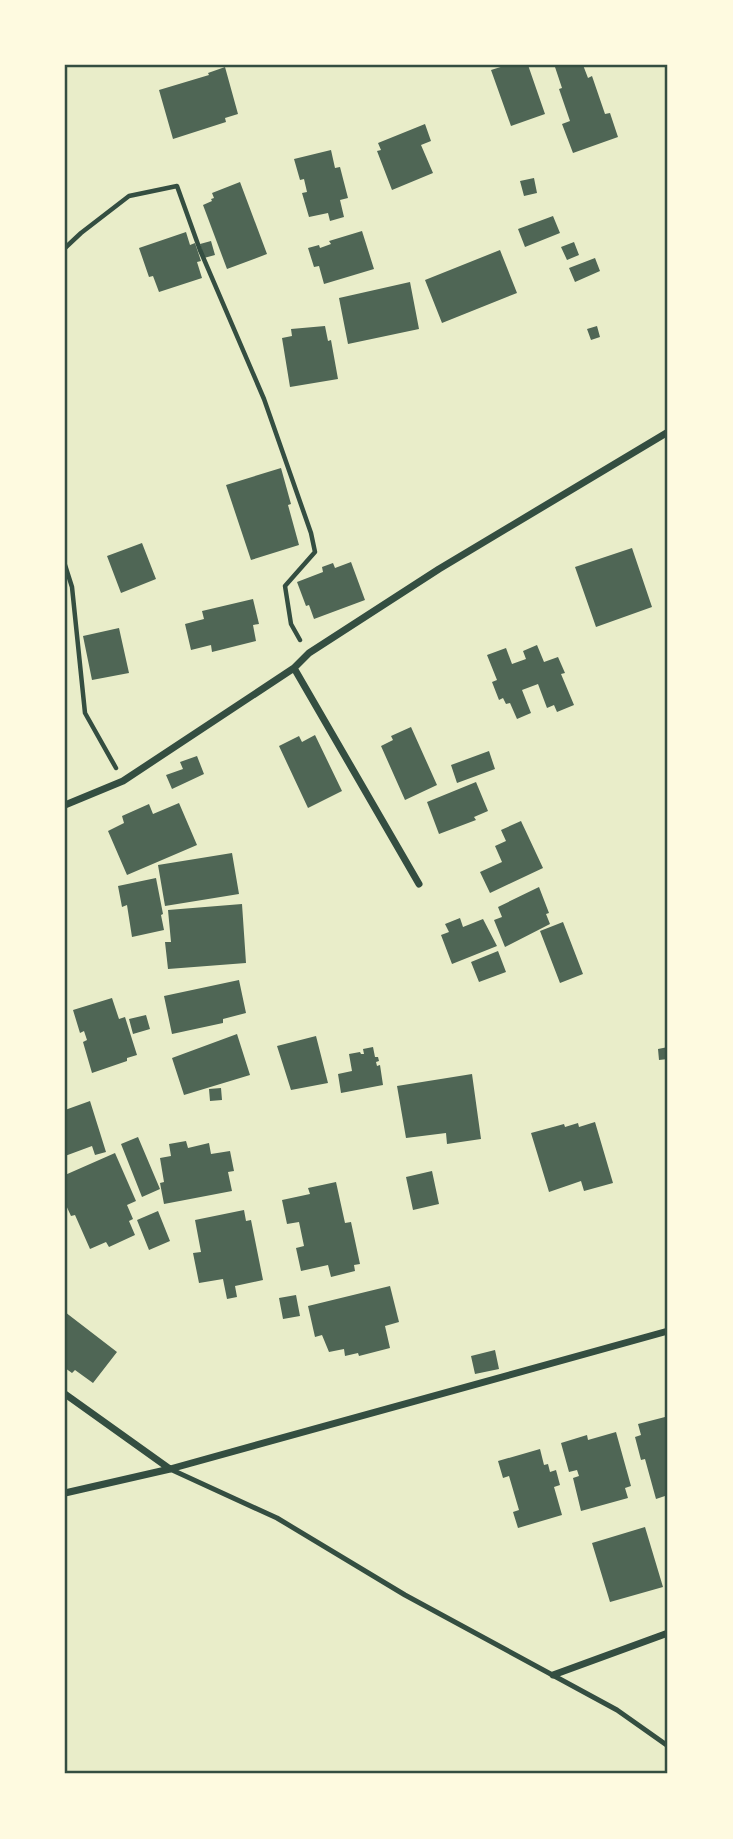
<svg xmlns="http://www.w3.org/2000/svg" width="733" height="1839" viewBox="0 0 733 1839" font-family="'Zilla Slab',serif">
	<style>
		.building { fill: #4f6655 }
		.lines { fill: none; stroke-linecap: round; stroke-linejoin: round }
		.path { stroke: #344e41; stroke-width: 4.5 }
		.service { stroke: #344e41; stroke-width: 5 }
		.minor { stroke: #344e41; stroke-width: 7 }
		.neatline { fill: none; stroke: #344e41; stroke-width: 2.5 }
	</style>
	<rect width="100%" height="100%" fill="#e9edc9"/>
	<path class="building" d="M507 65H528L545 114 511 126 491 70Z
		M560 65H583L588 78 592 76 605 114 610 113 618 137 573 153 562 124 570 121 559 89 562 88 555 67Z
		M225 67 238 114 225 118 226 122 173 139 159 90 209 75 208 73Z
		M425 124 431 141 421 145 433 173 392 190 377 151 381 150 378 143Z
		M331 150 335 168 340 167 348 198 340 200 344 217 330 221 328 213 309 217 302 193 307 192 304 179 300 180 294 159Z
		M534 178 537 193 524 196 520 181Z
		M240 182 267 254 227 269 203 205 212 201 211 199 214 198 212 193Z
		M553 216 560 233 525 247 518 229Z
		M362 231 374 269 324 284 319 266 314 267 308 248 319 245 320 248 331 244 329 241Z
		M186 232 190 245 195 243 201 261 197 262 202 278 159 292 153 276 149 277 139 248Z
		M211 241 215 255 204 258 200 244Z
		M574 242 579 255 567 260 561 247Z
		M500 250 517 293 442 323 425 280Z
		M595 258 600 271 575 282 569 268Z
		M410 282 419 329 348 344 339 298Z
		M325 326 328 341 331 340 338 379 290 387 282 338 292 336 291 329Z
		M597 326 600 337 591 340 587 329Z
		M281 468 291 504 288 505 299 545 251 560 226 485Z
		M142 543 156 579 121 593 107 556Z
		M632 548 652 607 596 627 575 567Z
		M351 562 365 600 314 619 309 605 306 606 297 582 323 572 322 567 333 563 335 568Z
		M253 599 259 624 253 625 256 641 212 652 211 645 191 650 185 624 204 619 202 611Z
		M119 628 129 673 92 680 83 636Z
		M537 645 544 662 558 657 565 673 561 674 574 705 557 712 554 705 547 708 538 684 522 690 531 713 517 719 510 703 506 704 503 698 499 700 492 682 497 680 487 655 506 648 512 664 526 659 523 651Z
		M411 727 437 785 405 800 381 746 393 740 391 736Z
		M315 735 342 791 308 808 279 746 299 736 302 742Z
		M489 751 495 769 457 783 451 765Z
		M197 756 204 774 172 789 166 775 183 769 180 762Z
		M476 782 488 811 474 817 476 820 439 834 427 802Z
		M179 803 197 845 127 875 108 831 124 823 122 816 149 804 153 814Z
		M521 821 543 868 490 893 480 872 502 862 495 846 506 841 501 830Z
		M232 853 239 894 165 906 158 865Z
		M156 878 163 914 161 915 164 930 132 937 127 905 122 907 118 886Z
		M539 887 549 913 546 914 550 924 505 947 494 920 502 917 498 907Z
		M242 904 246 963 168 969 165 942H171L168 910Z
		M460 918 463 927 483 919 497 946 452 964 441 935 449 932 445 924Z
		M563 922 583 974 560 983 540 931Z
		M498 951 506 972 479 982 471 962Z
		M239 980 246 1013 223 1019V1023L172 1034 164 996Z
		M112 998 119 1019 125 1017 137 1055 127 1058V1061L92 1073 83 1042 87 1040 84 1031 80 1033 73 1010Z
		M146 1015 150 1029 133 1034 129 1019Z
		M237 1034 250 1075 184 1095 172 1058Z
		M316 1036 328 1083 291 1090 277 1046Z
		M373 1047 375 1057H378L379 1061 376 1062 377 1066 380 1065 383 1085 341 1093 338 1074 352 1071 349 1054 360 1052 361 1054H364L363 1049Z
		M668 1047V1059L659 1060 658 1049Z
		M472 1074 481 1139 447 1144 446 1133 406 1138 397 1086Z
		M221 1088 222 1100 210 1101 209 1089Z
		M90 1101 106 1152 95 1155 92 1146 65 1156V1110Z
		M595 1122 613 1183 584 1191 581 1181 549 1192 531 1133 564 1124 565 1127 578 1123 579 1127Z
		M138 1137 160 1189 142 1197 121 1144Z
		M186 1141 188 1148 209 1143 211 1154 230 1151 234 1171 228 1172 232 1191 164 1204 160 1183 164 1182 160 1158 171 1156 169 1144Z
		M115 1153 136 1201 127 1205 133 1219 129 1221 135 1235 109 1247 106 1242 90 1249 75 1215 71 1216 65 1203V1175Z
		M432 1171 439 1204 413 1210 406 1177Z
		M336 1182 345 1223 351 1222 360 1264 354 1265 355 1271 331 1277 328 1265 301 1271 296 1248 304 1246 299 1222 287 1224 282 1200 310 1194 308 1188Z
		M244 1210 246 1221 251 1220 263 1280 235 1286 237 1297 227 1299 223 1279 199 1283 193 1253 201 1252 195 1220Z
		M158 1211 170 1241 149 1250 137 1220Z
		M390 1286 399 1322 385 1326 390 1348 359 1356 358 1353 345 1356 344 1349 329 1352 322 1335 315 1337 308 1306Z
		M296 1295 300 1316 283 1319 279 1298Z
		M65 1312 117 1352 93 1383 75 1370 72 1373 65 1368Z
		M495 1350 499 1369 475 1374 471 1356Z
		M665 1417 668 1429V1495L656 1499 645 1459 641 1460 635 1437 641 1435 638 1424Z
		M616 1432 631 1486 625 1488 628 1498 581 1511 573 1478 579 1476 577 1470 569 1472 561 1443 587 1435 588 1440Z
		M540 1449 544 1465 548 1464 550 1472 556 1470 560 1485 554 1487 562 1515 518 1528 513 1512 519 1510 509 1476 503 1478 498 1461Z
		M645 1527 663 1587 610 1602 592 1543Z"/>
	<g class="lines">
		<path class="path" d="M65 248 81 233 129 196 177 186 200 250 264 399 311 533 315 552 285 586 291 624 300 640
			M65 565 72 587 85 713 116 768"/>
		<path class="service" d="M170 1469 277 1518 405 1595 617 1710 668 1746"/>
		<path class="minor" d="M294 668 419 884
			M65 805 123 781 294 668 309 653 439 569 668 432
			M65 1394 170 1469
			M65 1493 170 1469 668 1331
			M553 1675 668 1633"/>
	</g>
	<rect width="733" height="1839" fill="none" stroke="#fefae0" stroke-width="133"/>
	<rect x="66" y="66" width="600" height="1706" class="neatline"/>
</svg>
